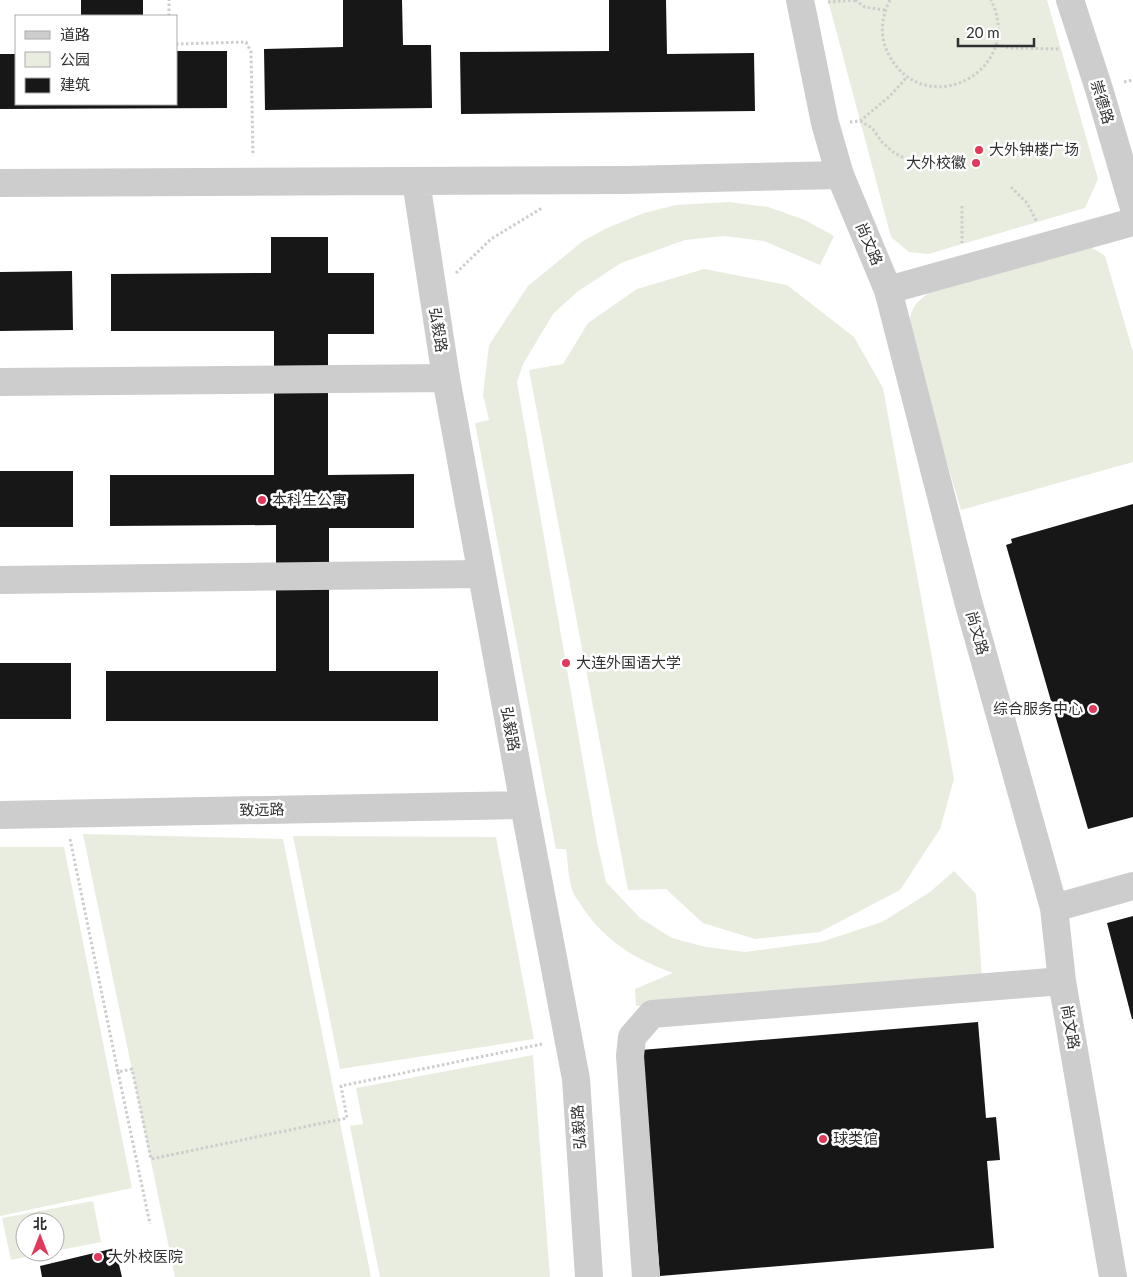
<svg xmlns="http://www.w3.org/2000/svg" width="1133" height="1277" viewBox="0 0 1133 1277" font-family="Lato,'Noto Sans SC',sans-serif">
	<style>
		.green { fill: #e8eddf }
		.building { fill: #171717 }
		.lines { fill: none; stroke-linecap: round; stroke-linejoin: round }
		.path { stroke: #cdcdcd; stroke-width: 3; stroke-dasharray: 2.5 2.5; stroke-linecap: butt }
		.minor { stroke: #cdcdcd; stroke-width: 28 }
		.poi-dot { fill: #e1395b; stroke: #fff; stroke-width: 2 }
		.labels { text-anchor: middle; stroke-width: 5; stroke-linejoin: round; paint-order: stroke }
		.street-label { font-size: 15px; fill: #303030; stroke: #fff }
		.poi-label { font-size: 15px; fill: #303030; stroke: #fff; text-anchor: start }
	</style>
	<rect width="100%" height="100%" fill="#fff"/>
	<path class="green" d="M828 0H1047L1098 179 1085 208 928 254 909 252 891 237Z
		M728 202 768 207 805 220 834 236 820 265 764 241 724 236 685 240 621 263 577 292 553 314 523 364 517 382 597 842 606 882 640 918 672 938 706 947 745 952 821 942 882 922 930 892 954 871 976 894 982 978 636 1006 635 989 673 973C635 959 606 942 583 908 580 903 575 897 573 892 568 879 568 863 566 849H556L475 423 489 420 483 395 489 345 528 286 583 241 607 228 644 213 676 205Z
		M1086 246 1096 250 1105 256 1133 352V462L961 510 909 335C909 309 913 303 935 289Z
		M704 269 787 285 854 337 883 388 954 779 940 829 900 890 820 932 755 939 703 923 666 889 628 890 529 370 563 364 588 323 637 289Z
		M83 834 283 839 371 1277H175Z
		M293 836 496 837 534 1039 340 1069Z
		M0 847H64L132 1188 0 1216Z
		M533 1055 550 1277H380L350 1126 363 1124 356 1088Z
		M93 1201 101 1242 55 1251V1222H25V1252H49L11 1260 2 1218Z"/>
	<path class="building" d="M81 0H143V16H81Z
		M343 0H402L403 45H431L432 108 265 110 264 49 343 47Z
		M609 0H666L667 54 754 53 755 111 461 114 460 52 609 51Z
		M176 51H227V108L0 109V54H16V104H176Z
		M271 237H328V273H374V334H328V475L414 474V528H329V671H438V721H106V671H276V525L110 526V475H274V331H111V274L271 273Z
		M72 271 73 330 0 331V272Z
		M0 471H73V527H0Z
		M1133 504V817L1088 829 1006 545 1012 543 1011 539Z
		M0 663H71V719H0Z
		M1133 916V1019H1132L1107 923Z
		M978 1022 986 1118 996 1117 1000 1160 987 1161 994 1248 660 1276 641 1050Z
		M115 1248 122 1277H42L40 1266Z"/>
	<g class="lines">
		<path class="path" d="M855 0 865 7 885 10
			M890 0C881 17 879 37 889 55 925 123 1026 71 991 0
			M828 2 855 0
			M169 16V0
			M176 44 246 42 251 52 253 156
			M996 45 1011 48 1060 49
			M1124 82 1133 80
			M860 121 872 128 882 142 893 152 917 165 934 166
			M850 122 860 121 890 96 907 77
			M1011 187 1027 203 1037 222
			M962 206V243
			M456 273 491 239 542 208
			M70 839 118 1072 132 1069 151 1159 347 1118 341 1086 542 1044
			M118 1072 150 1224"/>
		<path class="minor" d="M800 0 825 123 840 175 888 290 968 601 1054 908 1062 981 1113 1277
			M1070 0 1099 89 1133 205
			M416 181 446 378 524 805 576 1079 589 1277
			M0 183 625 180 840 175
			M888 290 1133 222
			M0 382 446 378
			M0 580 481 574
			M0 815 524 805
			M1054 908 1133 886
			M646 1277 630 1056 632 1037 652 1014 1062 981"/>
	</g>
	<g class="poi-dot">
		<circle cx="979" cy="150" r="5"/>
		<circle cx="976" cy="163" r="5"/>
		<circle cx="262" cy="500" r="5"/>
		<circle cx="566" cy="663" r="5"/>
		<circle cx="1093" cy="709" r="5"/>
		<circle cx="823" cy="1139" r="5"/>
		<circle cx="98" cy="1257" r="5"/>
	</g>
	<g class="labels">
		<g class="street-label">
			<text transform="translate(1102 102) rotate(73)" y="5">崇德路</text>
			<text transform="translate(869 244) rotate(67)" y="5">尚文路</text>
			<text transform="translate(438 330) rotate(81)" y="5">弘毅路</text>
			<text transform="translate(977 633) rotate(74)" y="5">尚文路</text>
			<text transform="translate(510 729) rotate(80)" y="5">弘毅路</text>
			<text transform="translate(262 810) rotate(-1)" y="5">致远路</text>
			<text transform="translate(1070 1027) rotate(80)" y="5">尚文路</text>
			<text transform="translate(579 1127) rotate(-94)" y="5">弘毅路</text>
		</g>
		<g class="poi-label">
			<text x="989" y="155">大外钟楼广场</text>
			<text x="966" y="168" text-anchor="end">大外校徽</text>
			<text x="272" y="505">本科生公寓</text>
			<text x="576" y="668">大连外国语大学</text>
			<text x="1083" y="714" text-anchor="end">综合服务中心</text>
			<text x="833" y="1144">球类馆</text>
			<text x="108" y="1262">大外校医院</text>
		</g>
	</g>
	<rect x="15" y="15" width="162" height="90" fill="#ffffff" stroke="#acacac"/>
	<rect x="25" y="31" width="25" height="8" fill="#cdcdcd" stroke="#acacac"/>
	<text x="60" y="40" font-size="15" fill="#303030">道路</text>
	<rect x="25" y="52" width="25" height="15" fill="#e8eddf" stroke="#acacac"/>
	<text x="60" y="65" font-size="15" fill="#303030">公园</text>
	<rect x="25" y="78" width="25" height="15" fill="#171717" stroke="#acacac"/>
	<text x="60" y="90" font-size="15" fill="#303030">建筑</text>
	<g transform="translate(40 1237)"><circle r="24" fill="#ffffff" stroke="#acacac"/>
	<path d="M0-4L9 19L0 12L-9 19Z" fill="#e1395b"/>
	<text y="-8" font-size="14" font-weight="bold" text-anchor="middle" fill="#303030">北</text>
	</g>
	<path d="M958 38v8h76v-8" fill="none" stroke="#303030" stroke-width="2.5"/>
	<text x="966" y="38" font-size="15" fill="#303030" stroke="#ffffff" stroke-width="4" paint-order="stroke">20 m</text>
</svg>
